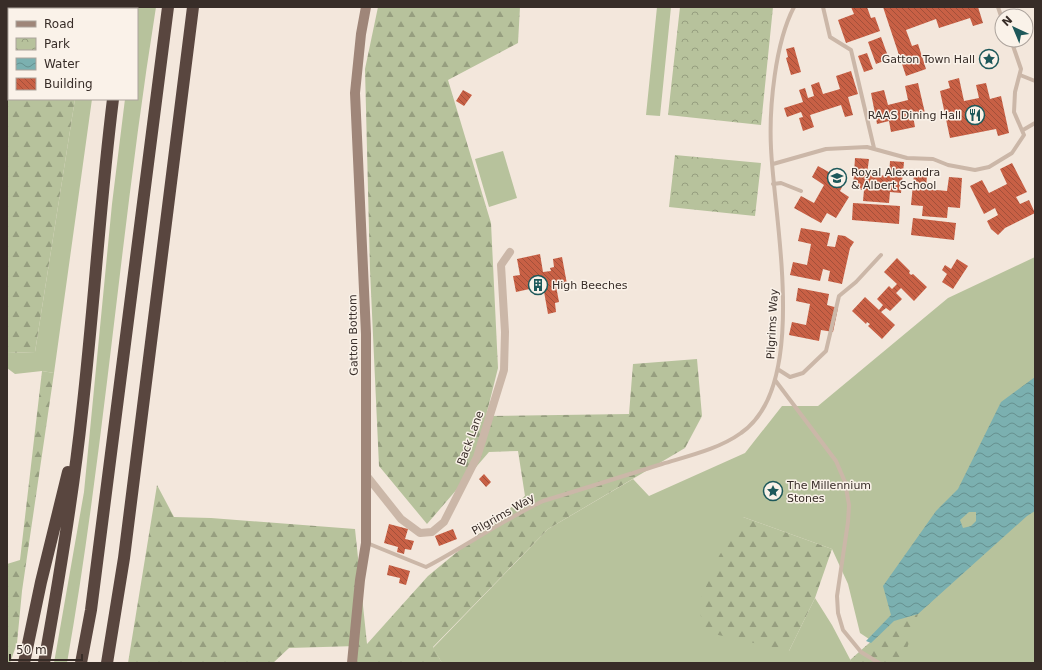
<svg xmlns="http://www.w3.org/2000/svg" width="1042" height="670" viewBox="0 0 1042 670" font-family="'DejaVu Sans',sans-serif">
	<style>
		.green { fill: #b7c29c }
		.forest { fill: url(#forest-firs) }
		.park { fill: url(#park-crowns) }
		.water { fill: url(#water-waves); fill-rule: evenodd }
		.building { fill: url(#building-back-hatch) }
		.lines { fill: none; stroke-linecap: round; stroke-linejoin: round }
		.lane { stroke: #cbb7a8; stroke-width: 4 }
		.street { stroke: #cbb7a8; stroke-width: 8 }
		.secondary { stroke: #9f8679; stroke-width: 10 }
		.highway { stroke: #59463f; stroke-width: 12 }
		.labels { text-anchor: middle; stroke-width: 3; stroke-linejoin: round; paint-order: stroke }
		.poi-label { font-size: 11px; fill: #382d28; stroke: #faf2e9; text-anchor: start }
		.street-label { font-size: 11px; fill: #382d28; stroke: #faf2e9 }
	</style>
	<defs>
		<pattern id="forest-firs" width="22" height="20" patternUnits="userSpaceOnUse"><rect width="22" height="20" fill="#b7c29c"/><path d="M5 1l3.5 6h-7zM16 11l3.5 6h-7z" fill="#969e7f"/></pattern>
		<pattern id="park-crowns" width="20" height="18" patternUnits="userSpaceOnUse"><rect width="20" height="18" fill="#b7c29c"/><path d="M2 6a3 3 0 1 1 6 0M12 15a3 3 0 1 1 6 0" fill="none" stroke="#969e7f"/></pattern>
		<pattern id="water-waves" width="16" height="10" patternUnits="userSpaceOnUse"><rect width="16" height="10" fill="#7bb0b0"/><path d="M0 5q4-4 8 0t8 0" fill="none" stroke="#66908f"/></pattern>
		<pattern id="building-back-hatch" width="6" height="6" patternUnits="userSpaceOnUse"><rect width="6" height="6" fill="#c86045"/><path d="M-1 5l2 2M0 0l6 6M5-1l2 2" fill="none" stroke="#a3503a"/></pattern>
	</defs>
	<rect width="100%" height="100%" fill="#f3e7dc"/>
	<path class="green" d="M138 7H156C121 225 105 446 67 663H54L84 492 112 204 125 99H137Z
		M657 7H671L660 116 646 115Z
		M75 99H92L54 373 42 371 15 374 7 368V353L35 352Z
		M503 151 517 198 489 207 475 159Z
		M1035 257V663H905L860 633 848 584 832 549 743 517 789 651 815 598 832 625 852 663H442L433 648 548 529 633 479 649 496 745 453 782 406H818L948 298Z"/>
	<path class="forest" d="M7 7H105V9H9V99H75L35 352 7 353Z
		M378 7H520L518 43 448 80 491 223 498 368 486 416 629 414 633 364 697 359 702 416 685 448 548 529 433 647 442 663H354L357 646 289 648 273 663H128L157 485 174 517 211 518 355 529 367 644 428 576 525 496 518 451 489 452 427 524 379 466 370 270 365 69Z
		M42 371 54 373 22 591 17 643 10 663H7V564L20 560Z
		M743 517 832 549 815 598 789 651 705 632 698 605 719 556Z
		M918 614 903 661 905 663H852L850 660 894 621Z"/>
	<path class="park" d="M680 7H773L761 125 668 115Z
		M675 155 761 163 755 216 669 207Z"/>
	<path class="water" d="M1035 377V511L1027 516 918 614 894 621 871 643 866 641 891 615 883 586 936 511 958 489 1001 402ZM969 512H976V521L971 526 963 528 960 520Z"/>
	<path class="building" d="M851 7H867L871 18 875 17 880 31 846 43 838 20 854 14Z
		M883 7H978L983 23 973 26 970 18 939 28 936 19 906 30 912 46 918 44 926 69 906 76Z
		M881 37 889 59 876 64 868 42Z
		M794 47 801 72 791 75 786 58 788 57 786 49Z
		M867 53 873 69 864 72 858 56Z
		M985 57H991V63H985Z
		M851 71 858 94 848 97 853 115 845 117 841 105 810 115 814 127 803 131 799 118 803 117 801 112 787 117 784 108 803 102 799 90 805 88 808 98 814 96 811 85 819 82 823 94 840 89 836 76Z
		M959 78 964 101 979 98 976 85 986 83 990 99 1001 96 1009 133 998 136 996 129 950 138 940 91 950 88 948 81Z
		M918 83 925 113 913 116 915 127 891 132 889 121 877 124 871 93 884 90 888 105 908 100 905 86Z
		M463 90 472 95 464 106 456 101Z
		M855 158 869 159 867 174 889 176 890 161 904 162 901 193 890 192 889 203 863 201 864 190 853 189Z
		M1012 163 1027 192 1016 197 1020 204 1029 200 1035 213 1005 228 998 235 991 229 987 221 998 215 995 208 984 214 970 186 982 180 989 193 1007 184 1000 169Z
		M818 166 845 181 840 191 849 197 836 218 827 213 821 223 794 208 801 196 814 203 824 185 812 177Z
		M914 174 927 175 926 189 947 191 949 177 962 178 960 208 948 207 947 218 922 216 923 206 911 205Z
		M853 203 900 206 899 224 852 220Z
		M913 218 956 223 954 240 911 235Z
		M801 228 830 233 827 246 835 247 838 235 845 236 854 242 850 248 842 284 828 281 830 271 823 269 820 281 790 275 793 262 807 265 811 244 798 241Z
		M540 254 543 272 551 271 550 268 554 267 553 259 562 257 567 284 556 286 559 302 555 303 556 312 548 314 543 286 516 292 513 276 520 275 517 259Z
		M897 258 910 271 909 273 911 275 913 274 927 287 914 301 901 288 896 293 902 299 890 311 886 308 881 312 895 325 882 339 868 326 870 324 867 322 866 324 852 311 865 297 879 310 883 305 877 299 889 286 892 289 897 284 884 272Z
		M957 259 968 266 953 289 942 282 947 274 942 270 945 265 951 269Z
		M798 288 829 294 827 305 838 308 833 332 821 330 819 341 789 335 792 322 806 325 810 304 796 301Z
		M484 474 491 482 486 487 479 479Z
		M389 524 408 529 405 539 414 541 411 550 405 549 404 554 397 552 398 547 384 543Z
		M453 529 457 539 439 546 435 536Z
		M389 565 410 571 406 585 399 583 400 578 387 575Z"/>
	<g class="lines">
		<path class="lane" d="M823 7 830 37 851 50 874 148
			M998 7 1002 19
			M1020 75 1035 81
			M1023 130 1035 123
			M773 164 826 149 867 147 907 158 933 159 948 165 975 170 989 167 1012 153 1024 135 1014 112 1015 92 1021 69 1011 40
			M773 184 781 183 801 191
			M779 370 790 377 803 373 826 351 839 296 856 282 881 255
			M775 380 836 461 845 482 849 505 848 522 837 596 838 613 843 630 861 652 879 663
			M367 543 426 567C466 546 503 520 543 501 583 489 623 476 662 464 688 456 719 449 741 433 810 386 774 220 771 148 769 108 775 43 794 7"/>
		<path class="street" d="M366 475 401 519 420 533 432 532 444 522 477 457 504 370 505 332 501 265 510 252"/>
		<path class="secondary" d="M352 663 360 580 366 543V334L355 93 361 34 366 7"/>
		<path class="highway" d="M126 9V7
			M24 663 41 582 68 472
			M44 663C59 580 73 496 82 412 94 308 100 203 113 99
			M81 663 91 610 168 7
			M107 663 124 558 193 7"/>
	</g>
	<defs>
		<symbol id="sight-ring" viewBox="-11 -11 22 22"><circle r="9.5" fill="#faf2e9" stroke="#1d585a" stroke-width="1.5"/><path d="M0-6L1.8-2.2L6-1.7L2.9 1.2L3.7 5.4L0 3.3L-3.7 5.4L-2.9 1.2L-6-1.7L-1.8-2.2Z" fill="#1d585a"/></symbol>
		<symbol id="restaurant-ring" viewBox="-11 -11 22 22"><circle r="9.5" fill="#faf2e9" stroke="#1d585a" stroke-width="1.5"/><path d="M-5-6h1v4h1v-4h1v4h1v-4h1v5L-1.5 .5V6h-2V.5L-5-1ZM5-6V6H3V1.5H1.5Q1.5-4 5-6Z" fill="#1d585a"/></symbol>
		<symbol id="school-ring" viewBox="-11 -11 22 22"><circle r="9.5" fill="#faf2e9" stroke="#1d585a" stroke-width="1.5"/><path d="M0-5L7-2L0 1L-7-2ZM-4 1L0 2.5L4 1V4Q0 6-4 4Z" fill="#1d585a"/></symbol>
		<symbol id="building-ring" viewBox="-11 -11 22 22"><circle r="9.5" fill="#faf2e9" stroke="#1d585a" stroke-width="1.5"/><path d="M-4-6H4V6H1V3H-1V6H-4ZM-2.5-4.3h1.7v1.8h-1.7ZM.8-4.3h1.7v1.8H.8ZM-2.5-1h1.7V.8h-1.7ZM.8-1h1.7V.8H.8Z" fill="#1d585a"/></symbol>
	</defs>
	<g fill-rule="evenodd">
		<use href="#sight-ring" x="978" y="48" width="22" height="22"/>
		<use href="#restaurant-ring" x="964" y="104" width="22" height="22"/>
		<use href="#school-ring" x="826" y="167" width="22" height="22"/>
		<use href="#building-ring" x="527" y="274" width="22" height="22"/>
		<use href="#sight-ring" x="762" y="480" width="22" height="22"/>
	</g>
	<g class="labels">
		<g class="poi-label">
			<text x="975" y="63" text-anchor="end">Gatton Town Hall</text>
			<text x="961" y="119" text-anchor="end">RAAS Dining Hall</text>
			<text x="851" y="176">Royal Alexandra<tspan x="851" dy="13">&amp; Albert School</tspan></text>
			<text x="552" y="289">High Beeches</text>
			<text x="787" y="489">The Millennium<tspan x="787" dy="13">Stones</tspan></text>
		</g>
		<g class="street-label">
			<text transform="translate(772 324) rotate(-87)" y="4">Pilgrims Way</text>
			<text transform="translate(353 335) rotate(-91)" y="4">Gatton Bottom</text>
			<text transform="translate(470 438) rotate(-70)" y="4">Back Lane</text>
			<text transform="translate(503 514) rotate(-30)" y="4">Pilgrims Way</text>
		</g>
	</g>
	<rect width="1042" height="670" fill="none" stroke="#382d28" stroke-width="16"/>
	<rect x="8" y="8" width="130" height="92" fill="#faf2e9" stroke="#aca39c"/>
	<rect x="16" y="21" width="20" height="6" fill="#9f8679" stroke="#aca39c"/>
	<text x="44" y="28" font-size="12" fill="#382d28">Road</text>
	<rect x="16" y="38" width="20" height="12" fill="url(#park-crowns)" stroke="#aca39c"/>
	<text x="44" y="48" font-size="12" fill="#382d28">Park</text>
	<rect x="16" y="58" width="20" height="12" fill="url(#water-waves)" stroke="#aca39c"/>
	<text x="44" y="68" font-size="12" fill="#382d28">Water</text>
	<rect x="16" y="78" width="20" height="12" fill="url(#building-back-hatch)" stroke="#aca39c"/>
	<text x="44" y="88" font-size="12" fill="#382d28">Building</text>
	<g transform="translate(1014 28) rotate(316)"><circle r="19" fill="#faf2e9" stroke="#aca39c"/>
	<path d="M0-3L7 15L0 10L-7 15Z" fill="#1d585a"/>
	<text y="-6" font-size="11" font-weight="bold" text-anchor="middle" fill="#382d28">N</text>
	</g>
	<path d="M10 654v6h72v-6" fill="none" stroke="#382d28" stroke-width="2"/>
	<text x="16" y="654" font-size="12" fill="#382d28" stroke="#faf2e9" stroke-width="3" paint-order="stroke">50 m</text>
</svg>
